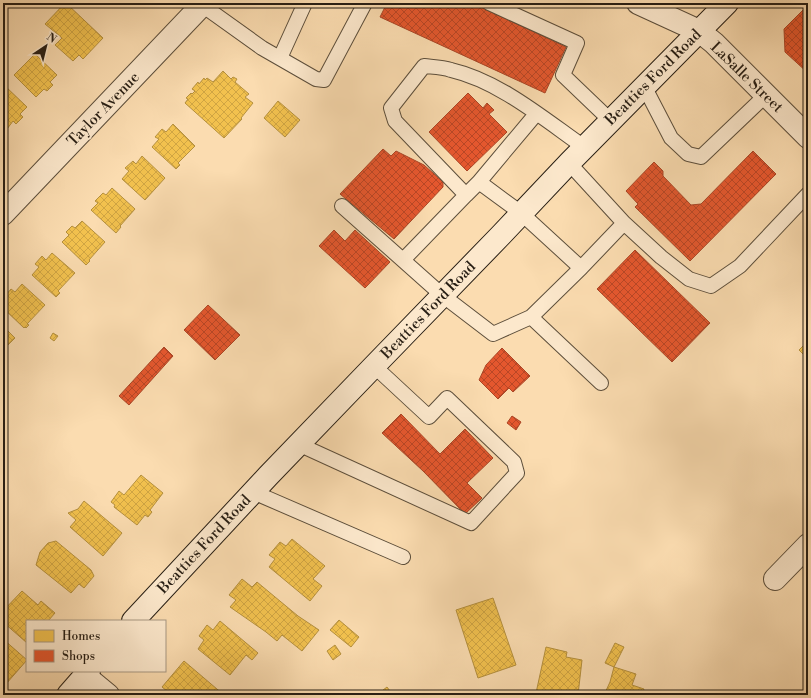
<svg xmlns="http://www.w3.org/2000/svg" width="811" height="698" viewBox="0 0 811 698" font-family="'Libre Bodoni',serif">
	<style>
		.homes { fill: url(#homes-cross-hatch); stroke: #b5903d }
		.shops { fill: url(#shops-cross-hatch); stroke: #ab4626 }
		.lines { fill: none; stroke-linecap: round; stroke-linejoin: round }
		.service-casing { stroke: #5c4e3b; stroke-width: 16 }
		.minor-casing { stroke: #5c4e3b; stroke-width: 24 }
		.tertiary-casing { stroke: #5c4e3b; stroke-width: 24 }
		.secondary-casing { stroke: #271e14; stroke-width: 24 }
		.service { stroke: #fce8cc; stroke-width: 14 }
		.minor { stroke: #fce8cc; stroke-width: 22 }
		.tertiary { stroke: #fce8cc; stroke-width: 22 }
		.secondary { stroke: #fce8cc; stroke-width: 22 }
		.labels { text-anchor: middle; stroke-width: 4; stroke-linejoin: round; paint-order: stroke }
		.street-label { font-size: 15px; fill: #271e14; stroke: #fce8cc }
	</style>
	<defs>
		<pattern id="homes-cross-hatch" width="8" height="8" patternUnits="userSpaceOnUse"><rect width="8" height="8" fill="#f2c14e"/><path d="M0 0l8 8M0 8l8-8" fill="none" stroke="#d0a543"/></pattern>
		<pattern id="shops-cross-hatch" width="8" height="8" patternUnits="userSpaceOnUse"><rect width="8" height="8" fill="#e4572e"/><path d="M0 0l8 8M0 8l8-8" fill="none" stroke="#b94726"/></pattern>
	</defs>
	<rect width="100%" height="100%" fill="#fbdcb0"/>
	<filter id="stains"><feTurbulence type="fractalNoise" baseFrequency=".005" numOctaves="4"/><feColorMatrix values="0 0 0 0 .2 0 0 0 0 .09 0 0 0 0 .02 0 0 0 .5 -.17"/></filter>
	<radialGradient id="worn" r=".72"><stop offset=".6" stop-color="#630" stop-opacity="0"/><stop offset="1" stop-color="#630" stop-opacity=".3"/></radialGradient>
	<path class="homes" d="M65 3H66L103 38 83 59 79 55 73 61 55 45 62 38 45 24Z
		M35 54 57 75 50 82 53 85 47 91 44 89 36 97 14 75Z
		M223 71 231 79 233 77 237 79 235 82 249 94 245 97 253 103 241 118 242 119 224 138 185 103 188 99 186 98 191 93 192 94 195 91 192 89 198 82 199 84 204 78 205 80 207 78 213 82Z
		M3 85 4 86V85L27 107 20 114 23 117 16 124 13 121 7 129 3 125Z
		M278 101 300 120 285 137 264 118Z
		M173 124 195 146 178 163 180 165 176 169 152 147 159 139 155 137 162 129 166 132Z
		M142 156 165 178 145 200 122 179 129 171 125 168 133 161 136 164Z
		M112 188 135 209 120 226 121 227 116 233 91 210 98 203 95 201 103 193 106 195Z
		M82 221 105 242 89 260 90 261 86 265 62 242 69 235 66 232 72 226 75 228Z
		M52 253 75 273 58 291 60 293 56 297 32 275 39 267 35 264 42 256 46 260Z
		M808 270V280L803 275Z
		M22 284 45 305 27 324 29 325 26 328 25 327 24 328 3 308V305L8 299 5 296 11 289 15 292Z
		M3 326 15 338 3 350Z
		M53 333 58 336 54 341 50 338Z
		M808 341V359L799 350Z
		M141 475 163 493 150 510 152 512 148 517 145 515 137 525 114 507 115 505 111 502 119 491 124 495Z
		M84 501 122 533 103 556 70 527 76 520 68 513 78 509Z
		M292 539 325 566 313 579 322 586 310 601 269 567 275 559 269 555 280 542 286 546Z
		M56 541 91 570 94 576 84 588 79 584 71 593 36 565 40 552 48 543Z
		M242 579 252 587 257 582 298 616 319 630 302 651 282 635 277 641 266 632 230 607 236 600 229 595Z
		M22 591 38 605 41 601 55 613 48 621H27V643L3 622V611Z
		M493 598 516 665 478 678 456 610Z
		M339 620 359 637 351 647 330 630Z
		M220 621 258 653 252 660 246 655 230 675 198 649 204 640 199 636 207 625 213 630Z
		M3 639 27 660 6 684 3 681Z
		M615 643 624 647 614 667 605 663Z
		M335 645 341 654 333 660 327 651Z
		M546 647 567 652 566 657 582 660 578 695H537L536 693Z
		M184 661 224 695H172L162 687Z
		M614 667 636 674 632 685 644 689 642 695H604L610 682Z
		M387 687 393 695H379L378 694Z"/>
	<path class="shops" d="M387 3H472L566 47 545 93 380 17Z
		M808 5V73L785 52 784 29Z
		M468 93 483 108 487 103 494 110 489 114 507 132 467 171 429 132Z
		M383 149 391 156 396 151 424 165 443 182V187L394 239 340 194Z
		M753 151 776 174 690 261 635 207 638 204 626 191 654 162 663 171V176L691 205 701 204Z
		M334 230 345 241 355 230 390 262 365 288 319 246Z
		M635 250 710 323 672 362 597 289Z
		M208 305 240 335 215 360 184 330Z
		M164 347 173 356 129 405 119 396Z
		M502 348 530 376 513 392 509 388 498 399 479 380 486 365Z
		M401 414 440 454 465 429 493 458 467 483 482 498 465 514 423 471 382 433Z
		M512 416 521 422 516 430 507 423Z"/>
	<g class="lines">
		<defs>
			<path id="service" d="M489 3 577 43 563 75 611 121
				M202 5 262 48 316 79 324 80 365 3
				M280 58 305 3
				M644 86 671 138 688 154 701 157 766 95
				M479 182 536 114
				M342 206 442 295 493 334 531 317 601 383
				M624 223 661 257 689 279 711 286 740 266 808 194
				M403 260 466 195
				M581 268 521 213 479 182 466 195 395 121 391 108 424 66C433 67 442 67 451 70 499 81 544 119 584 147
				M531 317 581 268 624 223 569 163
				M298 444 471 523 517 473 514 462 447 398 429 417 374 366
				M253 492 403 557"/>
			<path id="minor" d="M638 3 699 31
				M3 214 204 3
				M775 579 808 545
				M85 676 108 695"/>
			<path id="tertiary" d="M699 31 714 43 808 137"/>
			<path id="secondary" d="M133 621 268 476 374 366 501 235 569 163 727 3
				M68 695 89 671"/>
		</defs>
		<use href="#service" class="service-casing"/>
		<use href="#minor" class="minor-casing"/>
		<use href="#tertiary" class="tertiary-casing"/>
		<use href="#secondary" class="secondary-casing"/>
		<use href="#service" class="service"/>
		<use href="#minor" class="minor"/>
		<use href="#tertiary" class="tertiary"/>
		<use href="#secondary" class="secondary"/>
	</g>
	<g class="labels">
		<g class="street-label">
			<text transform="translate(653 77) rotate(-45)" y="5">Beatties Ford Road</text>
			<text transform="translate(747 77) rotate(44)" y="5">LaSalle Street</text>
			<text transform="translate(103 109) rotate(-46)" y="5">Taylor Avenue</text>
			<text transform="translate(428 310) rotate(-46)" y="5">Beatties Ford Road</text>
			<text transform="translate(204 544) rotate(-47)" y="5">Beatties Ford Road</text>
		</g>
	</g>
	<rect width="811" height="698" fill="none" stroke="#fbdcb0" stroke-width="16"/>
	<rect x="4" y="4" width="803" height="690" fill="none" stroke="#271e14" stroke-width="2"/>
	<rect x="8" y="8" width="795" height="682" fill="none" stroke="#271e14"/>
	<rect x="26" y="620" width="140" height="52" fill="#fce8cc" stroke="#a79782"/>
	<rect x="34" y="630" width="20" height="12" fill="#f2c14e" stroke="#a79782"/>
	<text x="62" y="640" font-size="12" fill="#271e14">Homes</text>
	<rect x="34" y="650" width="20" height="12" fill="#e4572e" stroke="#a79782"/>
	<text x="62" y="660" font-size="12" fill="#271e14">Shops</text>
	<g transform="translate(46 46) rotate(35)" stroke="#fce8cc" stroke-width="3" paint-order="stroke">
	<path d="M0-3L7 15L0 10L-7 15Z" fill="#271e14"/>
	<text y="-6" font-size="11" font-weight="bold" text-anchor="middle" fill="#271e14">N</text>
	</g>
	<rect width="100%" height="100%" filter="url(#stains)"/>
	<rect width="100%" height="100%" fill="url(#worn)"/>
</svg>
